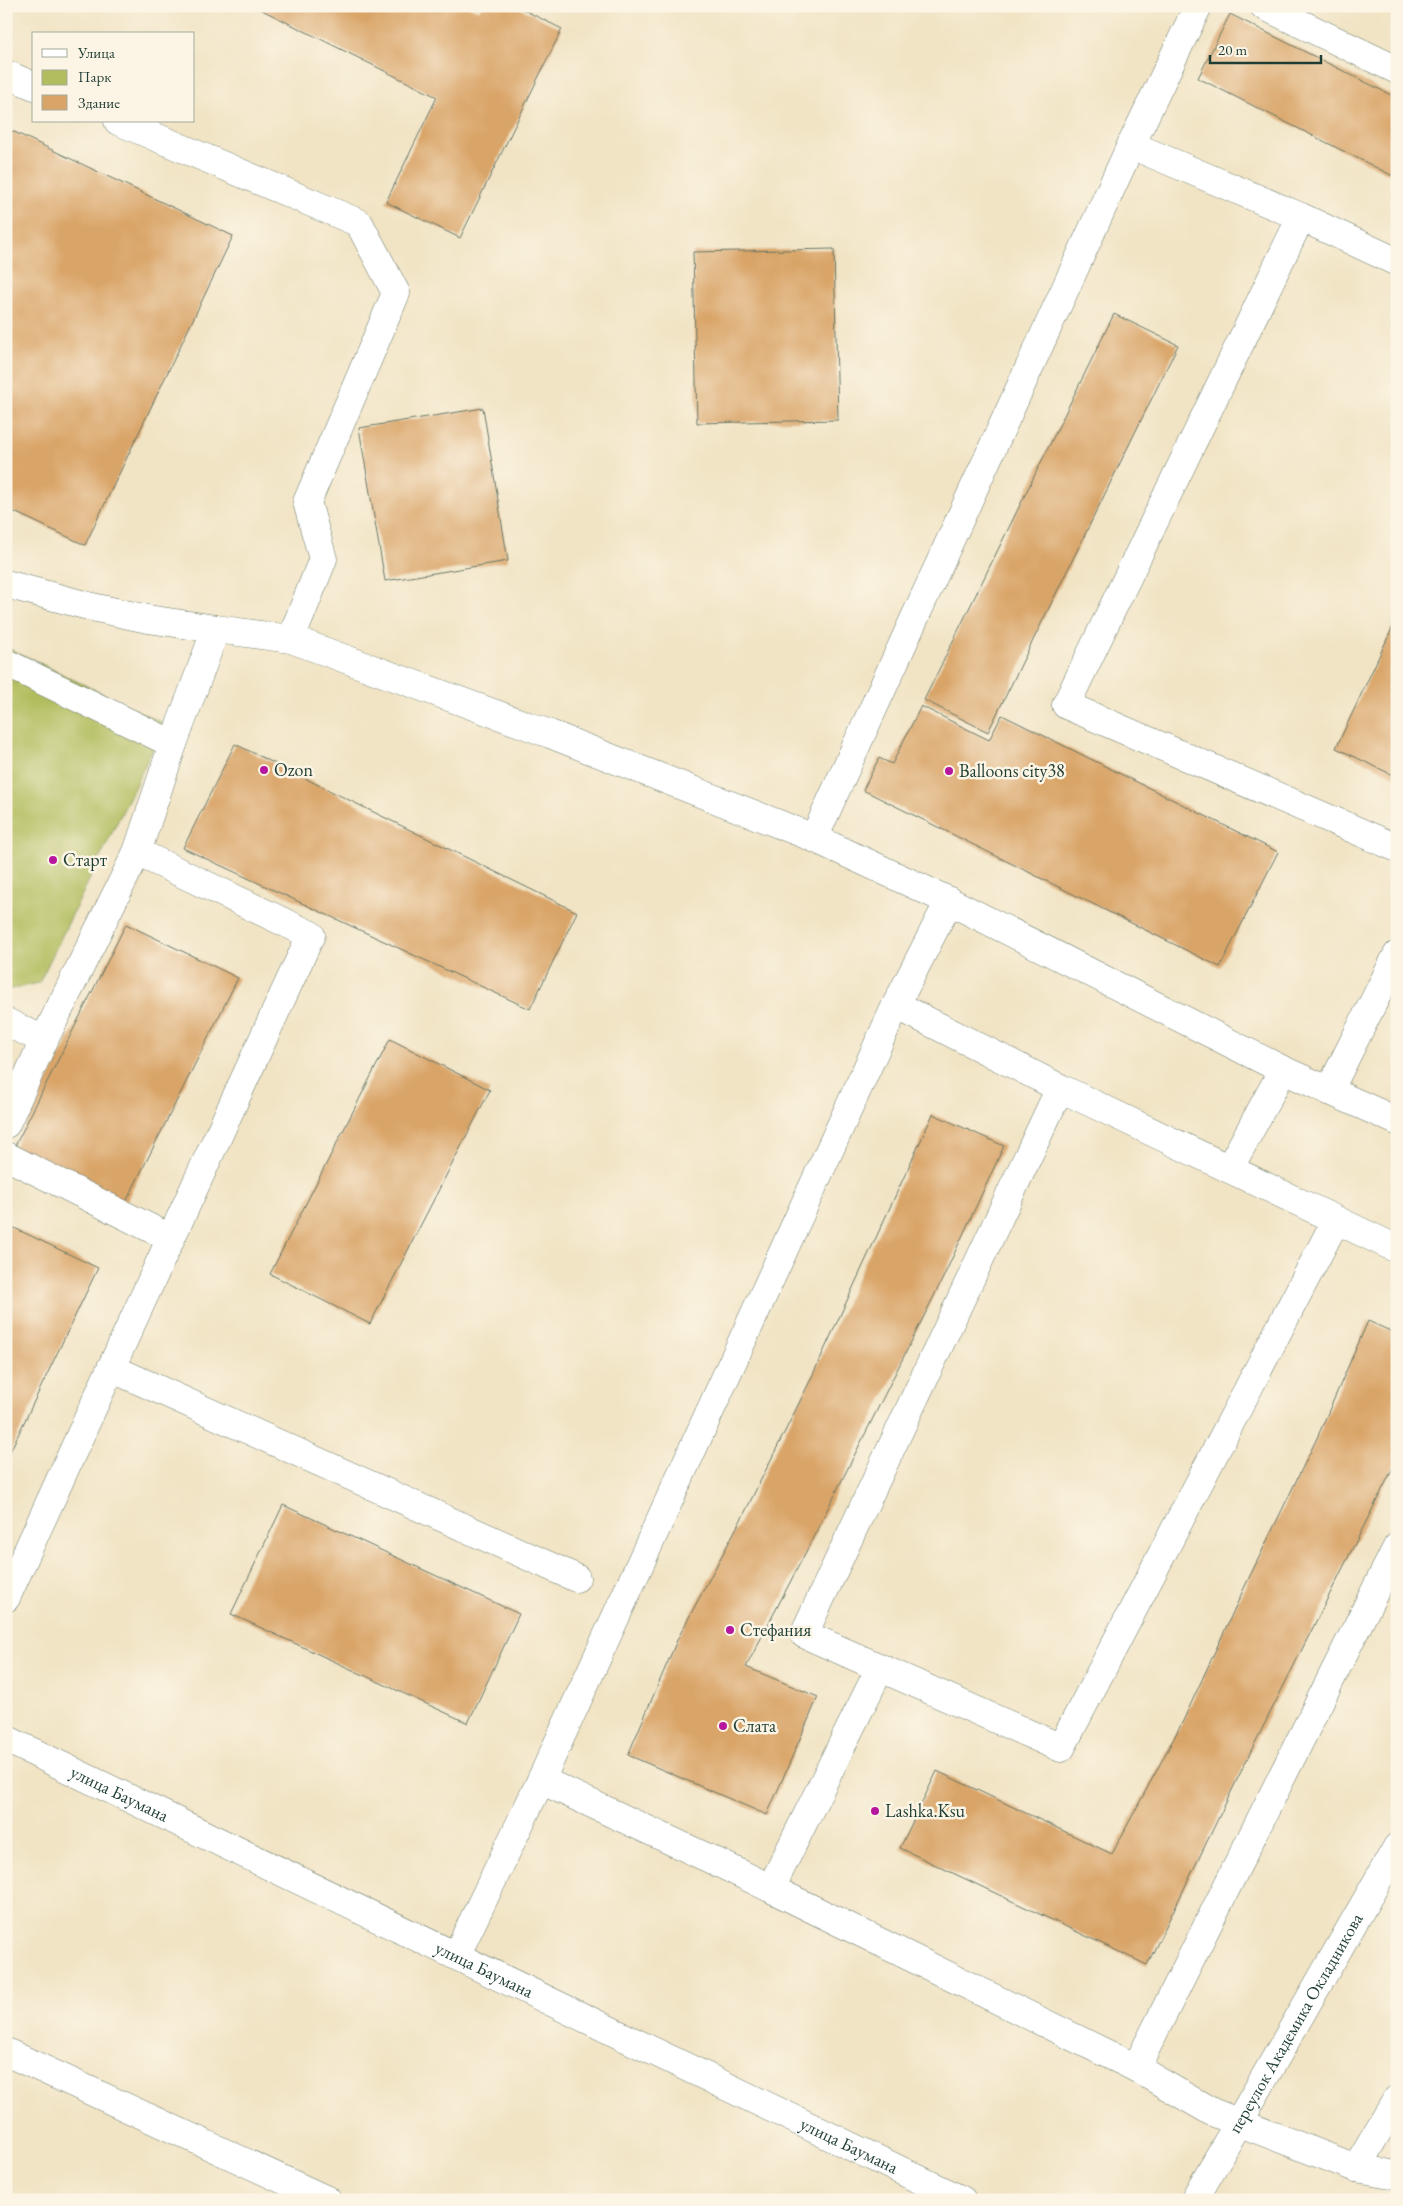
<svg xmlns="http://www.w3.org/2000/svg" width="1403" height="2206" viewBox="0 0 1403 2206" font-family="'EB Garamond',serif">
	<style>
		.green { fill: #b2bd5f; stroke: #687d4a }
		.building { fill: #d9a468 }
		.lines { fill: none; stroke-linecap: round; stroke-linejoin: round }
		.minor-casing { stroke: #687767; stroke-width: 29 }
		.minor { stroke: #fff; stroke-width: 28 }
		.poi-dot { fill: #b5179e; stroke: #fcf5e5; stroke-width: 2 }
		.labels { text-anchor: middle; stroke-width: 5; stroke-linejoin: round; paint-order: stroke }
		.poi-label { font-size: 18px; fill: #1f3d34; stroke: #fcf5e5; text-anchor: start }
		.street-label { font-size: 18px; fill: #1f3d34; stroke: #fcf5e5 }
	</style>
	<rect width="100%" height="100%" fill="#fcf5e5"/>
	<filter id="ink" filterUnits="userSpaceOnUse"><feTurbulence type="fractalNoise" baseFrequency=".02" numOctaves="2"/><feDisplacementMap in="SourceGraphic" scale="10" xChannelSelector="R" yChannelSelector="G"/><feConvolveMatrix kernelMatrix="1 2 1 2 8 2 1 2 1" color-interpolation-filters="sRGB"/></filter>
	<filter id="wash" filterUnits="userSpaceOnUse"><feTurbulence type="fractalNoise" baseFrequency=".0096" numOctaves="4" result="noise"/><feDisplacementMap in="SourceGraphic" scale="20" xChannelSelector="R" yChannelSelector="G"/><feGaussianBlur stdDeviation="1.12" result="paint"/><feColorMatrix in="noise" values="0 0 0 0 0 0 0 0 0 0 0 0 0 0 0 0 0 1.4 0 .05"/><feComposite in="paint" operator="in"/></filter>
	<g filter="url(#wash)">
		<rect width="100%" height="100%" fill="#f1e4c5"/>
		<path class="green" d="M6 647 165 724 39 983 6 990Z"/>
		<g id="blocks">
			<path class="building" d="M254 6H468L479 11 481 6H516L562 29 460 238 386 202 437 97Z
				M1230 14 1397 98V178L1198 78Z
				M6 128 233 236 85 545 6 508Z
				M834 249 838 420 697 423 693 252Z
				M1114 314 1178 345 988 732 924 700Z
				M483 408 508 561 385 581 359 428Z
				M1397 618V777L1336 748Z
				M921 706 989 740 1002 715 1278 852 1220 967 863 790 879 758 892 764Z
				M235 744 577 912 530 1009 183 848Z
				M126 924 238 978 125 1204 14 1148Z
				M390 1039 490 1090 370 1324 270 1274Z
				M933 1114 1004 1146 942 1280 810 1544 746 1667 818 1697 767 1815 628 1755 678 1638 745 1512 809 1383Z
				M6 1224 98 1268 6 1460Z
				M1368 1321 1397 1334V1460L1251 1751 1147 1965 900 1848 937 1771 1112 1854 1183 1721 1246 1584 1317 1438Z
				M283 1505 519 1614 468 1723 231 1614Z"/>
		</g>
	</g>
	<g filter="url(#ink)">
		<use href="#blocks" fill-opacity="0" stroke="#687767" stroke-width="1"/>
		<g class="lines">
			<defs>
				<g id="minor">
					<path d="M1198 6 1131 145 1301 217 1397 262"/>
					<path d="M1264 6 1397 70"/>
					<path d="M6 74 34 86"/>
					<path d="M118 121 359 223 396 293 307 502 323 559 291 639"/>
					<path d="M1301 217 1066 705 1397 848"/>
					<path d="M6 584 92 607 148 619 216 629 173 744 137 852 311 935 111 1368"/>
					<path d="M216 629 291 639 550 734 814 838 949 901 896 1005"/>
					<path d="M6 663 173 744"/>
					<path d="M814 838 1131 145"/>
					<path d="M949 901 1283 1070 1397 1121"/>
					<path d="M6 1022 44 1040"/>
					<path d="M1060 1088 804 1634 1061 1748 1336 1220"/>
					<path d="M1329 1091 1397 955"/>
					<path d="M6 1124 44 1040 137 852"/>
					<path d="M6 1156 170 1238"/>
					<path d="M1229 1169 1283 1070"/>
					<path d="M1397 1547 1136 2068 1212 2112 1356 2168 1397 2175"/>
					<path d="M6 1598 111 1368 576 1578"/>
					<path id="s1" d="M6 1739 962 2200"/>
					<path d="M541 1780 725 1866 1136 2068"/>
					<path d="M771 1888 880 1668"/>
					<path d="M456 1956 541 1780 896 1005 1060 1088 1397 1249"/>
					<path d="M6 2052 327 2200"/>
					<path d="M1356 2168 1397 2099"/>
					<path id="s2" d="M1194 2200 1397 1847"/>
				</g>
			</defs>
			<use href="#minor" class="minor-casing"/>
			<use href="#minor" class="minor"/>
		</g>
	</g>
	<g class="poi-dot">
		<circle cx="264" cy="770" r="5"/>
		<circle cx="949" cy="771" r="5"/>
		<circle cx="53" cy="860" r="5"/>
		<circle cx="730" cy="1630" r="5"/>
		<circle cx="723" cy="1726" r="5"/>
		<circle cx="875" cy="1811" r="5"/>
	</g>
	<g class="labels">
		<g class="poi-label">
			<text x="274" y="776">Ozon</text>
			<text x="959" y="777">Balloons city38</text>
			<text x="63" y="866">Старт</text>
			<text x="740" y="1636">Стефания</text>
			<text x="733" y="1732">Слата</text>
			<text x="885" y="1817">Lashka.Ksu</text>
		</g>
		<g class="street-label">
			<text dy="6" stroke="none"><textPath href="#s1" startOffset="126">улица Баумана</textPath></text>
			<text dy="6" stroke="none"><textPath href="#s1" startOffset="531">улица Баумана</textPath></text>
			<text dy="6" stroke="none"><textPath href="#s2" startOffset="204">переулок Академика Окладникова</textPath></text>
			<text dy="6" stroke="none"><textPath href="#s1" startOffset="936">улица Баумана</textPath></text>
		</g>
	</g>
	<rect width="1403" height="2206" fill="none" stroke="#fcf5e5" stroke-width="25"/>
	<rect x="32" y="32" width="162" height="90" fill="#fcf5e5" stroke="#a4ab9e"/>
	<rect x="42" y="49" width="25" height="8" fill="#ffffff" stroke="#a4ab9e"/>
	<text x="78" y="58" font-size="15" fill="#1f3d34">Улица</text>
	<rect x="42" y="70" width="25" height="15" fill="#b2bd5f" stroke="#a4ab9e"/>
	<text x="78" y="82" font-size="15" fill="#1f3d34">Парк</text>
	<rect x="42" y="95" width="25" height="15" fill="#d9a468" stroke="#a4ab9e"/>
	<text x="78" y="108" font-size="15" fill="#1f3d34">Здание</text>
	<path d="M1210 55v8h111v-8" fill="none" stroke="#1f3d34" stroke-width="2.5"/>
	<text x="1218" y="55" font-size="15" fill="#1f3d34" stroke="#fcf5e5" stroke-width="4" paint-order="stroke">20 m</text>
</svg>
